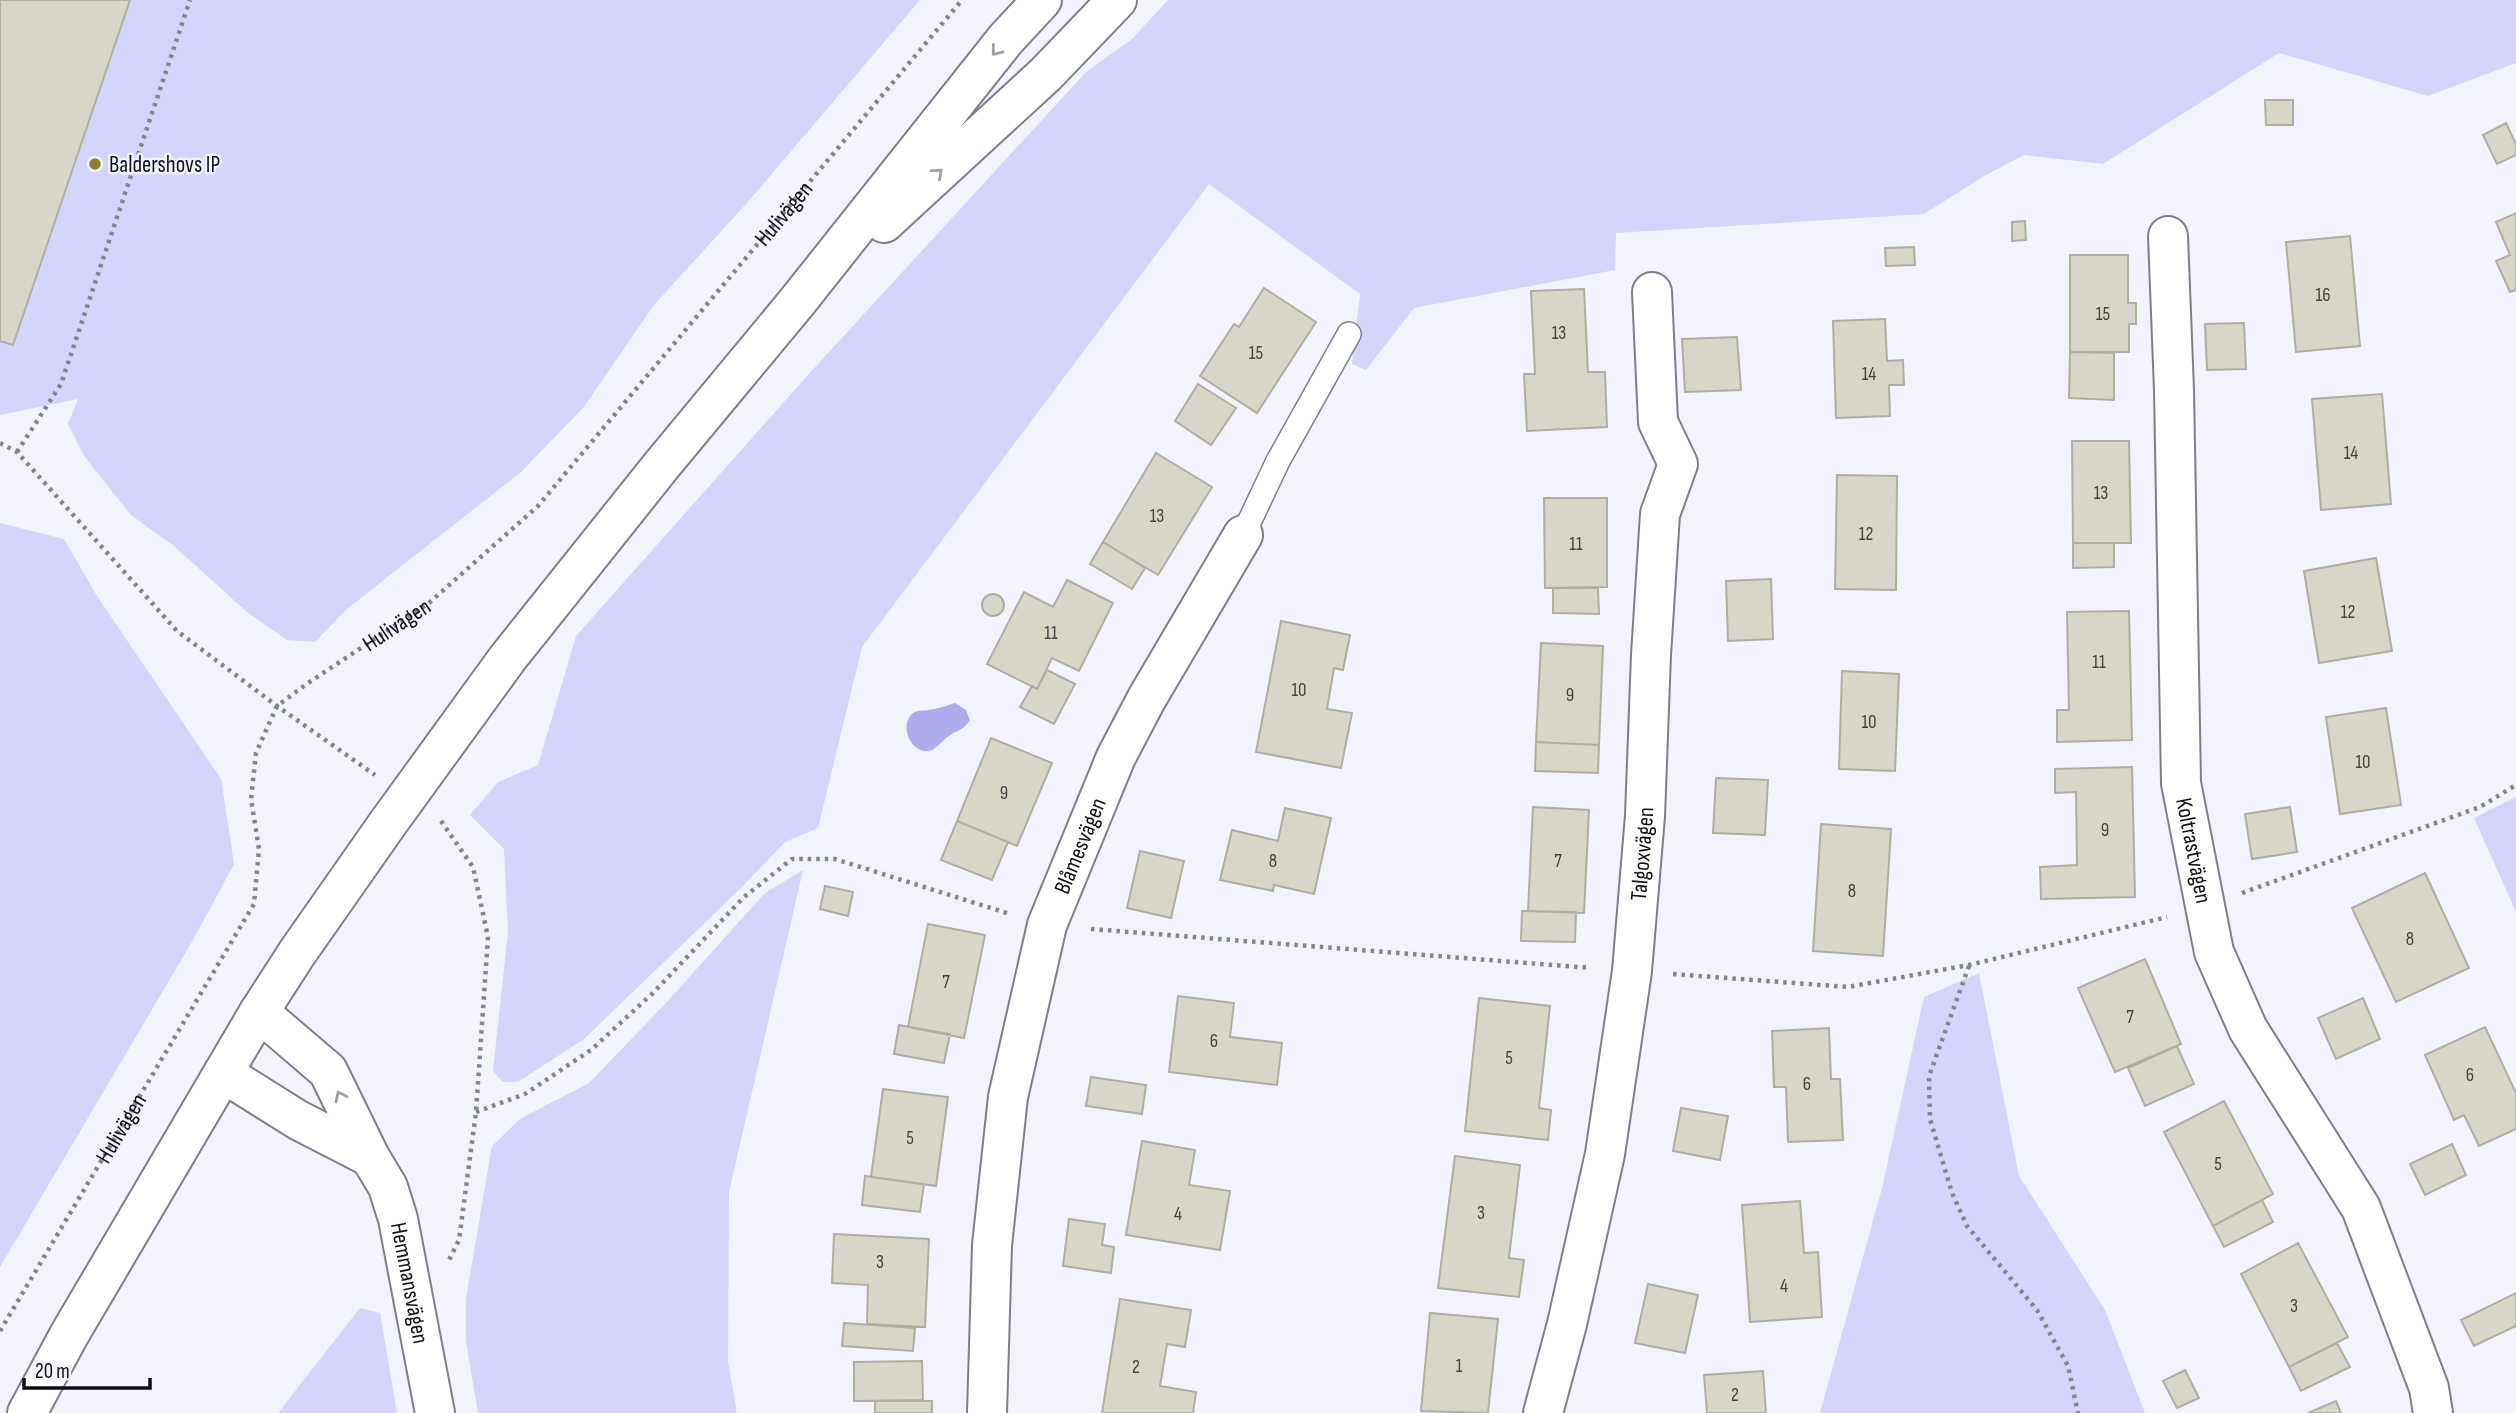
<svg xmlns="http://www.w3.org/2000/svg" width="2516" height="1413" viewBox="0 0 2516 1413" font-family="'Sofia Sans Condensed',sans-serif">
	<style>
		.green { fill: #d4d4fc }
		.water { fill: #aeaced }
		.building { fill: #d8d6c9; stroke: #b0aea2; stroke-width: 2 }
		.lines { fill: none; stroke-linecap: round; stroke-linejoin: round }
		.service-casing { stroke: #7f7f8b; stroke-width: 26 }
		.minor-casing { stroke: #7f7f8b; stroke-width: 42 }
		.tertiary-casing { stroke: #7f7f8b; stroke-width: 42 }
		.secondary-casing { stroke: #7f7f8b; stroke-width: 42 }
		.path { stroke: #85868d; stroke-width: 4.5; stroke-dasharray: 3.5 5; stroke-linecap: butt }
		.service { stroke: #fff; stroke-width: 23 }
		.minor { stroke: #fff; stroke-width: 38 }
		.tertiary { stroke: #fff; stroke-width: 38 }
		.secondary { stroke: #fff; stroke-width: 38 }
		.oneway { stroke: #9f9fa1 }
		.poi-dot { fill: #8e8027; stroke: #f2f3fd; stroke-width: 2.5 }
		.labels { text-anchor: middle; stroke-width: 5; stroke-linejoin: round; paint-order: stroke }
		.number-label { font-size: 19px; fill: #424241 }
		.poi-label { font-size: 23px; fill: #101014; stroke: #f2f3fd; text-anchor: start }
		.street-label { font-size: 23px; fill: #101014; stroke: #f2f3fd }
	</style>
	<rect width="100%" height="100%" fill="#f2f3fd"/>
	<path class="green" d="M0 0H920L746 204 654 305 583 408 521 472 347 609 315 642 287 640 247 612 174 546 131 515 84 456 68 424 78 399 0 415Z
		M1168 0H2516V63L2428 96 2279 53 2103 164 2024 155 1984 176 1924 214 1616 233 1615 270 1414 308 1366 370 1352 364 1360 294 1209 184 862 647 818 828 785 842 743 886 584 1039 518 1082H503L493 1071 508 932 504 849 470 815 498 782 538 765 576 636 807 376 1086 72 1132 39Z
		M0 523 64 539 97 596 221 779 234 864 193 940 0 1267Z
		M2516 797V912L2474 818Z
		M803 870 729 1192 728 1362 737 1413H478L466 1342V1298L492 1146 520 1119 589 1083 667 1002 765 893Z
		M1979 973 2019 1176 2105 1310 2145 1413H1820L1882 1188 1924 997Z
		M360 1308 380 1313 397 1413H278Z"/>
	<path class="water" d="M955 703 966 710 970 720C963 731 959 729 949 736 943 740 938 747 932 750 911 758 895 720 917 711 919 710 926 711 928 710 937 709 946 706 955 703Z"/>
	<path class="building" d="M0 0H130L13 345 0 341Z
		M2265 100H2293V125H2266Z
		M2506 123 2516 144V155L2497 164 2483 135Z
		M2516 213V290L2510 292 2496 261 2510 255 2496 222Z
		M2025 221 2026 240 2012 241V222Z
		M2350 236 2360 346 2296 352 2286 242Z
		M1914 247 1915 265 1886 266 1885 248Z
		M2070 255H2128V303H2136V324H2129V352H2070Z
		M1264 288 1316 322 1257 413 1200 376 1234 324 1239 327Z
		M1584 289 1588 372H1605L1607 427 1527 431 1524 374H1535L1531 291Z
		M1885 319 1887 361 1903 360 1904 385H1889L1890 416 1836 418 1833 321Z
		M2244 323 2246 369 2207 370 2205 324Z
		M1737 337 1741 390 1685 392 1682 339Z
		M2070 352 2114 353V400L2069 398Z
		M1198 384 1236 408 1211 445 1175 421Z
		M2382 394 2391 504 2321 510 2312 399Z
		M2072 441H2129L2131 543H2073Z
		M1156 453 1212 487 1158 575 1103 542Z
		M1837 475 1897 476 1896 590 1835 589Z
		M1544 498H1607V587L1545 588Z
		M1103 542 1145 568 1132 589 1090 564Z
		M2073 543H2114V567L2073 568Z
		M2376 558 2392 651 2319 663 2304 571Z
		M1771 579 1773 639 1728 641 1726 581Z
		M1067 580 1113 603 1079 671 1052 658 1037 689 987 664 1024 592 1053 607Z
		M1553 588H1598L1599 614 1553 613Z
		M982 605a11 11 0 1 1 22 0a11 11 0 1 1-22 0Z
		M2129 611 2132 740 2057 742V710H2069L2067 612Z
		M1281 621 1350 635 1343 670 1334 668 1327 709 1352 713 1341 768 1256 752Z
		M1541 643 1603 646 1599 745 1536 742Z
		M1047 670 1075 684 1054 724 1020 707 1032 686 1037 689Z
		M1842 671 1899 674 1895 771 1839 769Z
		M2386 708 2401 805 2340 814 2326 717Z
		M991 738 1052 763 1017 846 957 821Z
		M1536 742 1599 745 1598 773 1535 771Z
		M2132 767 2135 897 2041 899 2040 867 2077 865 2076 792 2055 793V769Z
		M1716 778 1768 780 1765 835 1713 833Z
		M1533 807 1589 810 1584 913 1528 911Z
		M2290 807 2297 852 2252 859 2245 814Z
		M1285 808 1331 818 1314 894 1274 885 1273 891 1220 880 1232 830 1278 841Z
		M957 821 1008 842 992 880 941 860Z
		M1821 824 1891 829 1883 956 1813 951Z
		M1140 851 1184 861 1171 918 1127 908Z
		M2425 873 2469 968 2396 1002 2352 908Z
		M825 886 853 892 848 916 820 909Z
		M1522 911 1576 912 1575 942 1521 941Z
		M928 924 985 935 964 1038 908 1027Z
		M2145 959 2181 1044 2115 1072 2078 988Z
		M1178 996 1234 1003 1230 1037 1282 1043 1277 1085 1169 1072Z
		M1479 998 1550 1006 1539 1108 1551 1110 1548 1140 1465 1131Z
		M2363 998 2380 1039 2336 1059 2318 1018Z
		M899 1025 950 1034 944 1063 894 1054Z
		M2485 1027 2516 1093V1129L2479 1146 2464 1115 2454 1120 2425 1055Z
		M1829 1028 1831 1079H1840L1843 1140 1788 1142 1786 1087H1774L1772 1031Z
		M2177 1046 2194 1084 2145 1106 2128 1068Z
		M1091 1077 1146 1085 1142 1114 1086 1106Z
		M883 1089 948 1097 936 1186 871 1177Z
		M2224 1101 2273 1194 2213 1226 2164 1132Z
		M1681 1108 1728 1116 1720 1160 1673 1151Z
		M1142 1141 1195 1150 1189 1185 1230 1191 1220 1250 1126 1235Z
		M2452 1144 2466 1175 2425 1195 2410 1164Z
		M1455 1156 1520 1165 1509 1258 1524 1260 1519 1297 1438 1288Z
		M865 1176 924 1184 920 1212 862 1205Z
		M2262 1200 2273 1222 2224 1247 2213 1226Z
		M1800 1201 1804 1253 1818 1252 1822 1317 1750 1322 1742 1205Z
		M1069 1219 1105 1224 1102 1245 1114 1247 1111 1273 1063 1266Z
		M834 1234 929 1239 925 1327 867 1324 868 1285 832 1283Z
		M2298 1243 2348 1337 2289 1367 2241 1274Z
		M1648 1284 1698 1295 1685 1353 1635 1343Z
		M2516 1293V1326L2474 1346 2461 1320Z
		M1120 1299 1191 1310 1185 1347 1167 1344 1160 1386 1196 1392 1193 1413H1102Z
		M1430 1313 1498 1319 1488 1413 1421 1411Z
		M844 1323 915 1328 913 1351 842 1346Z
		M2337 1343 2350 1367 2301 1391 2289 1367Z
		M922 1361 923 1400 854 1401V1362Z
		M2185 1370 2199 1398 2177 1408 2163 1381Z
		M1763 1371 1766 1413H1707L1704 1375Z
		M875 1401H932V1413H875Z
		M2336 1401 2341 1413H2308Z"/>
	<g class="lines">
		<defs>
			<path id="service" d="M1243 535 1278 461 1349 334"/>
			<g id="minor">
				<path id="s2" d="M2168 236 2174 390 2181 783 2214 952 2248 1029 2361 1208 2429 1388 2433 1413"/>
				<path id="s3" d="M987 1413 992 1245 1008 1097 1047 925 1116 757 1147 698 1243 535"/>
				<path id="s4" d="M1543 1413 1567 1324 1605 1154 1632 971 1645 816 1651 655 1660 514 1678 464 1658 422 1652 292"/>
			</g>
			<g id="tertiary">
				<path id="s5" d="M259 1012 328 1071 370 1157 388 1187 398 1219 435 1413"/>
				<path d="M223 1073 298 1120 370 1157"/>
			</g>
			<path id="secondary" d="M884 223 1046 74 1117 0
				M27 1413 69 1335 259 1012 297 953 388 823 507 659 661 466 797 302 1005 40 1042 0"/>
		</defs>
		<use href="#service" class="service-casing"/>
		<use href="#minor" class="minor-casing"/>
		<use href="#tertiary" class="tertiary-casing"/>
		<use href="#secondary" class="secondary-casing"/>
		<g class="path">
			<path d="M0 443 17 452 177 631 277 706 375 775"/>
			<path d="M17 452 61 384 190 0"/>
			<path d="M441 821 473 867 488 937 476 1112 459 1240 448 1262"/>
			<path d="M2242 893 2480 807 2516 785"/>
			<path d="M1091 929 1591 968"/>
			<path d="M1969 966 1929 1076 1930 1119 1952 1193 1967 1226 2037 1310 2068 1366 2078 1413"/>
			<path d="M1673 974 1848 987 1969 965 2167 917"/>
			<path d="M476 1112 525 1094 591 1050 653 993 744 897 792 859H835L1010 914"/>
			<path id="s1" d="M0 1331 254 904 259 849 251 799 256 753 277 706 308 683 429 603 538 506 962 0"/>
		</g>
		<use href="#service" class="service"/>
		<use href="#minor" class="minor"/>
		<use href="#tertiary" class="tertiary"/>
		<use href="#secondary" class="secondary"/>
	</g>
	<defs><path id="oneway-chevron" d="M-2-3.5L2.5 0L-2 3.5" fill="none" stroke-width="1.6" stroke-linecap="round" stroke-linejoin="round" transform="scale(1.75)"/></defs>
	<g class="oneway">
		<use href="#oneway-chevron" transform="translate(996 51) rotate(128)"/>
		<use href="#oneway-chevron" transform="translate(938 173) rotate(-42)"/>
		<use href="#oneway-chevron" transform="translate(340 1096) rotate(-116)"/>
	</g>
	<circle class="poi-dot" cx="95" cy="164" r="7"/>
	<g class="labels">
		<g class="number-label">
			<text x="2323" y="301">16</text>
			<text x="2103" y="320">15</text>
			<text x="1559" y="339">13</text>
			<text x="1256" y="359">15</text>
			<text x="1869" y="380">14</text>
			<text x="2351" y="459">14</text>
			<text x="2101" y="499">13</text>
			<text x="1157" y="522">13</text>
			<text x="1866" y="540">12</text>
			<text x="1576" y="550">11</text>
			<text x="2348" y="618">12</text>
			<text x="1051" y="639">11</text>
			<text x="2099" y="668">11</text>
			<text x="1299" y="696">10</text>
			<text x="1570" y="701">9</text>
			<text x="1869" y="728">10</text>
			<text x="2363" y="768">10</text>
			<text x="1004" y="799">9</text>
			<text x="2105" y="836">9</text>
			<text x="1273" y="867">8</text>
			<text x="1558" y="867">7</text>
			<text x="1852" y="897">8</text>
			<text x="2410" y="945">8</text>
			<text x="946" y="988">7</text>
			<text x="2130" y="1023">7</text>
			<text x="1214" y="1047">6</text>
			<text x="1509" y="1064">5</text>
			<text x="2470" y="1081">6</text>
			<text x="1807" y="1090">6</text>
			<text x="910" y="1144">5</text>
			<text x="2218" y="1170">5</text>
			<text x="1481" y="1219">3</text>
			<text x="1178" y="1220">4</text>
			<text x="880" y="1268">3</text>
			<text x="1784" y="1292">4</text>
			<text x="2294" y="1312">3</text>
			<text x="1459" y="1372">1</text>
			<text x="1136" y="1373">2</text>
			<text x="1735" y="1401">2</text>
		</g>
		<g class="poi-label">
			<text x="109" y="172">Baldershovs IP</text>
		</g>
		<g class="street-label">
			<text dy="8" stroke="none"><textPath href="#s1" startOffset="1412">Hulivägen</textPath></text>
			<text dy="8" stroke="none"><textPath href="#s1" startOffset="845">Hulivägen</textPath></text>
			<text dy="8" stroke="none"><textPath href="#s3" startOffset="579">Blåmesvägen</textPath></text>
			<text dy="8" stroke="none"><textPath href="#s2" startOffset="616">Koltrastvägen</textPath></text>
			<text dy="8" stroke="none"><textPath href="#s4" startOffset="569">Talgoxvägen</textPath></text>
			<text dy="8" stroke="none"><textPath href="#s1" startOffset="236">Hulivägen</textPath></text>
			<text dy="8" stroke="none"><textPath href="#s5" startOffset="320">Hemmansvägen</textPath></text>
		</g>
	</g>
	<path d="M24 1378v10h126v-10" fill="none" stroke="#101014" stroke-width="3.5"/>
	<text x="35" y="1378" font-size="21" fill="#101014" stroke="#f2f3fd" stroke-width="5" paint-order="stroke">20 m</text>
</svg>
